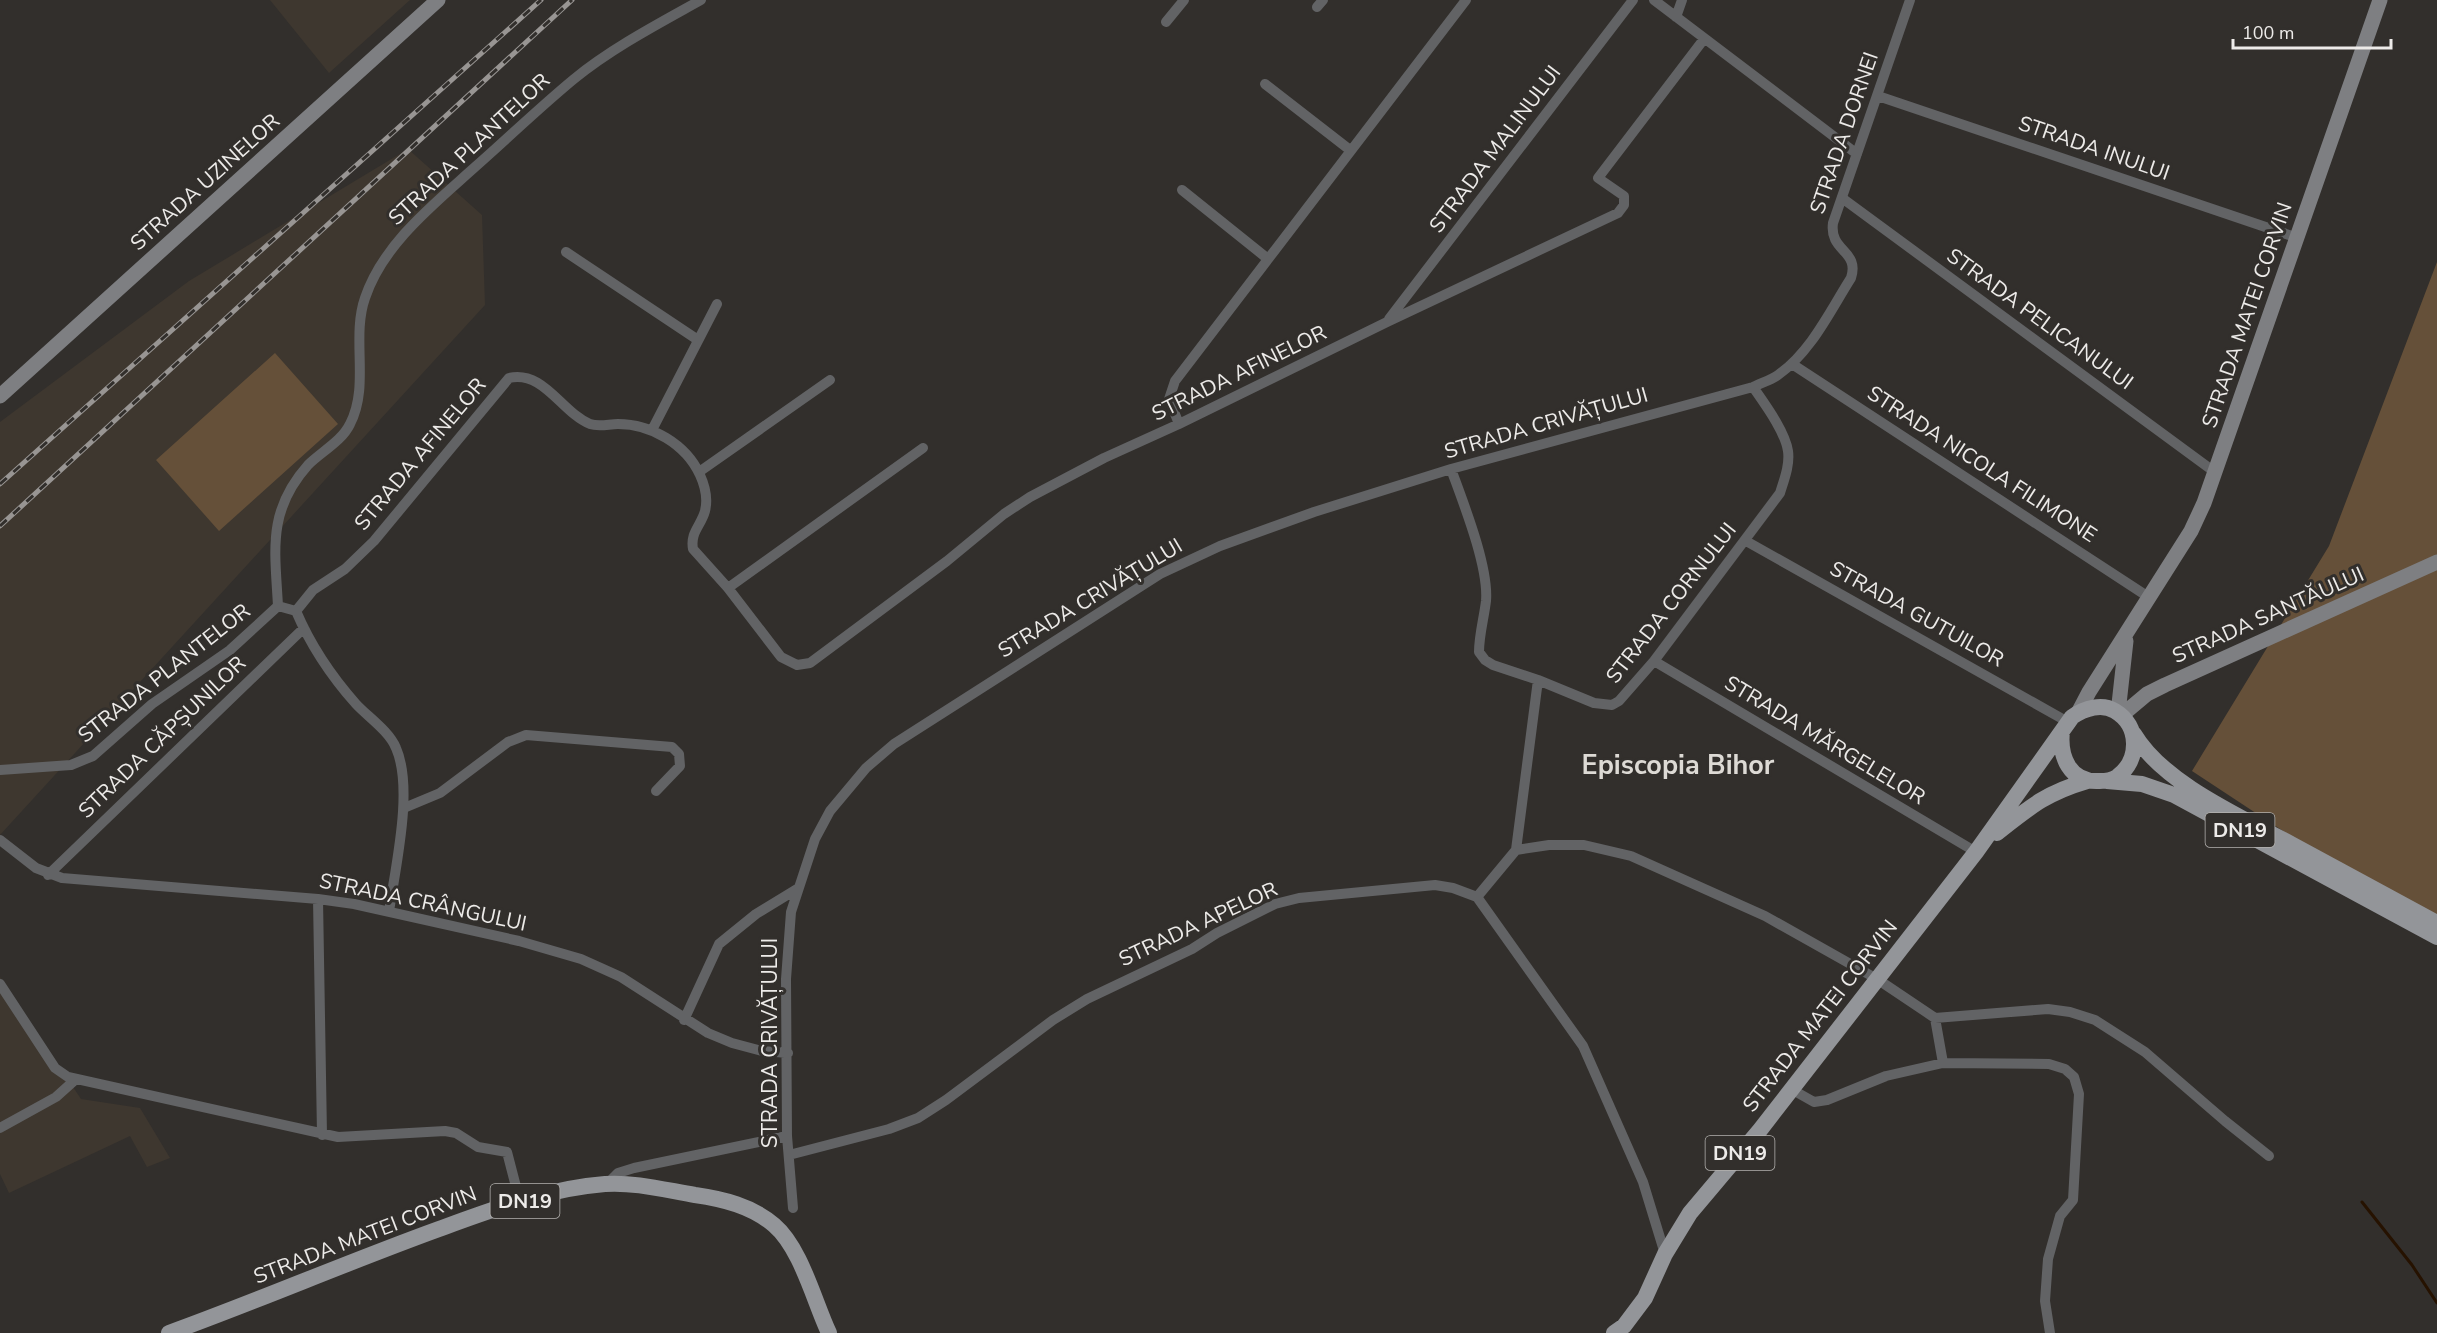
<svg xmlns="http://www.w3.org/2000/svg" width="2437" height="1333" viewBox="0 0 2437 1333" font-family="'Nunito Sans',sans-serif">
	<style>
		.built { fill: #3e372f }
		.green { fill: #655039 }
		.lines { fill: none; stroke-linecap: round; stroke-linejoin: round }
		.stream { stroke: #261200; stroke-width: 3 }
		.street { stroke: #626365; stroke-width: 10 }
		.secondary { stroke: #7e7f82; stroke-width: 15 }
		.primary { stroke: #939599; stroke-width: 16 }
		.rail-casing { stroke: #989593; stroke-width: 5 }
		.rail { stroke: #322f2c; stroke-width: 3; stroke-dasharray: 9; stroke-linecap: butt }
		.labels { text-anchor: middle; stroke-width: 6; stroke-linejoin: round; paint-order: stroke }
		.shield { fill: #322f2c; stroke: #b5b3b0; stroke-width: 1.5 }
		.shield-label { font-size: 20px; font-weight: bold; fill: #edebe9 }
		.street-label { font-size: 21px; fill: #edebe9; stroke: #322f2c }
		.district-label { font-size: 27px; font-weight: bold; fill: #dddad5; stroke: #322f2c }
	</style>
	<rect width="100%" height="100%" fill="#322f2c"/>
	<path class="built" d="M270 0H410L329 73Z
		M408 149 482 215 485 305 0 835V422L189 281Z
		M0 977 81 1099 140 1108 170 1158 147 1167 130 1136 9 1193 0 1174Z"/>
	<path class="green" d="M2437 262V918L2324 858 2192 771 2329 546Z
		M275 353 338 424 219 531 156 460Z"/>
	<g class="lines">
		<path class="stream" d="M2362 1202 2412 1265 2437 1303"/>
		<path class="street" d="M1654 0 1857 154
			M1317 7 1323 0
			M1676 17 1682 0
			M1166 22 1184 0
			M1265 84 1350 150
			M1878 96 2298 238
			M1182 190 1268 259
			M1842 198 2216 473
			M566 252 698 340
			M1389 319 1633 0
			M1792 364 2150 598
			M1179 424 1169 399 1175 381 1466 0
			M652 430 717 304
			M1451 469C1463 502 1489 567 1486 601 1484 618 1479 635 1479 652L1485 660 1493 665 1538 680 1594 703 1612 705 1619 701 1654 661 1780 493C1784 480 1790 465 1788 451 1785 431 1764 403 1753 387
			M699 472 830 380
			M1746 541 2068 722
			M728 588 923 448
			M278 606 296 611C310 644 332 677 356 704 368 717 389 731 396 748 414 789 395 868 389 912
			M296 611 313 590 345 569 374 541 509 378C544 370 561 412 590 424 599 427 609 424 618 424 651 424 686 444 700 475 705 486 708 499 705 511 701 526 690 532 693 549L728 588 781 657 797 665 810 663 947 561 1004 514 1030 497 1104 458 1179 424 1387 322 1618 213 1624 205V196L1598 178 1704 39
			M1654 661 1976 852
			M0 770 71 765 93 756 152 704 230 650 278 606C275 550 267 511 308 465 321 452 342 441 350 424 370 386 351 338 365 298 383 244 434 204 475 167 508 138 540 107 574 79 612 48 658 24 701 0
			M404 808 440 793 508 742 526 735 672 747 679 754 680 766 656 791
			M0 840 36 868 62 878 318 899 354 904 519 941 581 959 621 977 708 1033 732 1043 762 1051 788 1053
			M1516 850 1538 680
			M48 875 304 628
			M1477 897 1516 850 1549 845H1584L1631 856 1765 916 1877 979 1935 1018 2048 1009 2070 1012 2095 1020 2145 1052 2225 1121 2269 1156
			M318 899 322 1135
			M0 984 55 1068 68 1077 338 1137 445 1131 456 1133 478 1147 507 1152 520 1202
			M1935 1018 1943 1063
			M684 1020 719 944 756 914 797 889
			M1791 1089 1814 1102 1827 1100 1886 1076 1943 1063 2049 1064 2065 1069 2074 1077 2079 1094 2073 1200 2060 1216 2048 1259 2045 1301 2050 1333
			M0 1128 56 1097 76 1079
			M789 1155 889 1129 918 1118 946 1100 1053 1020 1087 999 1192 949 1217 933 1275 904 1299 898 1435 885 1453 888 1477 897 1583 1046 1643 1182 1665 1254
			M607 1184 618 1173 634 1168 787 1136
			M793 1208 787 1136 786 979 791 912 815 839 830 811 866 768 894 744 1160 574 1220 546 1314 512 1451 469 1753 387C1761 383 1771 380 1778 375 1811 352 1830 311 1851 278 1860 250 1829 252 1833 223L1910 0"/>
		<path class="secondary" d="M0 396 438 0
			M2078 713 2089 692 2191 531 2204 503 2380 0
			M2118 713 2126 641
			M2122 715 2147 694 2165 685 2437 562"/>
		<path class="primary" d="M2134 734C2163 783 2241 817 2291 844 2340 870 2388 897 2437 923
			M2107 781 2142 784 2174 795 2437 937
			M1997 833C2030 807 2046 793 2087 781
			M169 1333C260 1300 348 1262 439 1229 491 1210 549 1188 605 1184 635 1182 665 1190 695 1195 723 1199 752 1206 774 1225 801 1248 814 1301 829 1333
			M1614 1333 1624 1326 1645 1298 1665 1254 1690 1213 1760 1130 1976 852 2072 717C2085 708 2102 703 2115 711 2140 726 2140 760 2117 777 2112 780 2106 781 2100 781 2070 783 2059 757 2062 731"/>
		<defs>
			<path id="rail" d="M0 484 541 0
				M0 526 572 0"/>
		</defs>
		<use href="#rail" class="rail-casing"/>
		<use href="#rail" class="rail"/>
	</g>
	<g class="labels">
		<g class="shield">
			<rect x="2205.5" y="813" width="69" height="34" rx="4.5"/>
			<rect x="1705.5" y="1136" width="69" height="34" rx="4.5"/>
			<rect x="490.5" y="1184" width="69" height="34" rx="4.5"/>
		</g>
		<g class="shield-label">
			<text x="2240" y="837">DN19</text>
			<text x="1740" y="1160">DN19</text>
			<text x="525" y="1208">DN19</text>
		</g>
		<g class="street-label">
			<text transform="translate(1844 133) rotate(-71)" y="7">STRADA DORNEI</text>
			<text transform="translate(2094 148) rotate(19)" y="7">STRADA INULUI</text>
			<text transform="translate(469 149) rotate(-43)" y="7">STRADA PLANTELOR</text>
			<text transform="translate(1495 149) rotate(-53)" y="7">STRADA MALINULUI</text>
			<text transform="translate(205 182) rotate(-42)" y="7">STRADA UZINELOR</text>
			<text transform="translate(2247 315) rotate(-71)" y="7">STRADA MATEI CORVIN</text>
			<text transform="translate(2040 319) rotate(36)" y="7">STRADA PELICANULUI</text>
			<text transform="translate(1239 373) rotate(-26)" y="7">STRADA AFINELOR</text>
			<text transform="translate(1546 423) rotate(-16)" y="7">STRADA CRIVĂȚULUI</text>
			<text transform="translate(420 454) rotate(-50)" y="7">STRADA AFINELOR</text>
			<text transform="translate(1982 464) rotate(33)" y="7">STRADA NICOLA FILIMONE</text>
			<text transform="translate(1090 598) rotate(-31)" y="7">STRADA CRIVĂȚULUI</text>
			<text transform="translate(1671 603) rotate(-52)" y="7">STRADA CORNULUI</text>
			<text transform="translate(1917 614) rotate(29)" y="7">STRADA GUTUILOR</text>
			<text transform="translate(2268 615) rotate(-24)" y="7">STRADA SANTĂULUI</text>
			<text transform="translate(164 673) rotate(-38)" y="7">STRADA PLANTELOR</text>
			<text transform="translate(162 737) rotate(-44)" y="7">STRADA CĂPȘUNILOR</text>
			<text transform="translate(1825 740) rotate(31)" y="7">STRADA MĂRGELELOR</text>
			<text transform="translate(423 902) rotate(12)" y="7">STRADA CRÂNGULUI</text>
			<text transform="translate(1198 924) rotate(-25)" y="7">STRADA APELOR</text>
			<text transform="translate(1820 1016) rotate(-52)" y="7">STRADA MATEI CORVIN</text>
			<text transform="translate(770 1043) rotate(-90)" y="7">STRADA CRIVĂȚULUI</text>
			<text transform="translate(365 1235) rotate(-21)" y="7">STRADA MATEI CORVIN</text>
		</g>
		<g class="district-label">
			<text x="1678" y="774">Episcopia Bihor</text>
		</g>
	</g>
	<path d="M2233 39v9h158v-9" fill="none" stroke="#edebe9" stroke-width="3"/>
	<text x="2242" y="39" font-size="18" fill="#edebe9" stroke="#322f2c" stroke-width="4.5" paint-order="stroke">100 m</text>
</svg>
